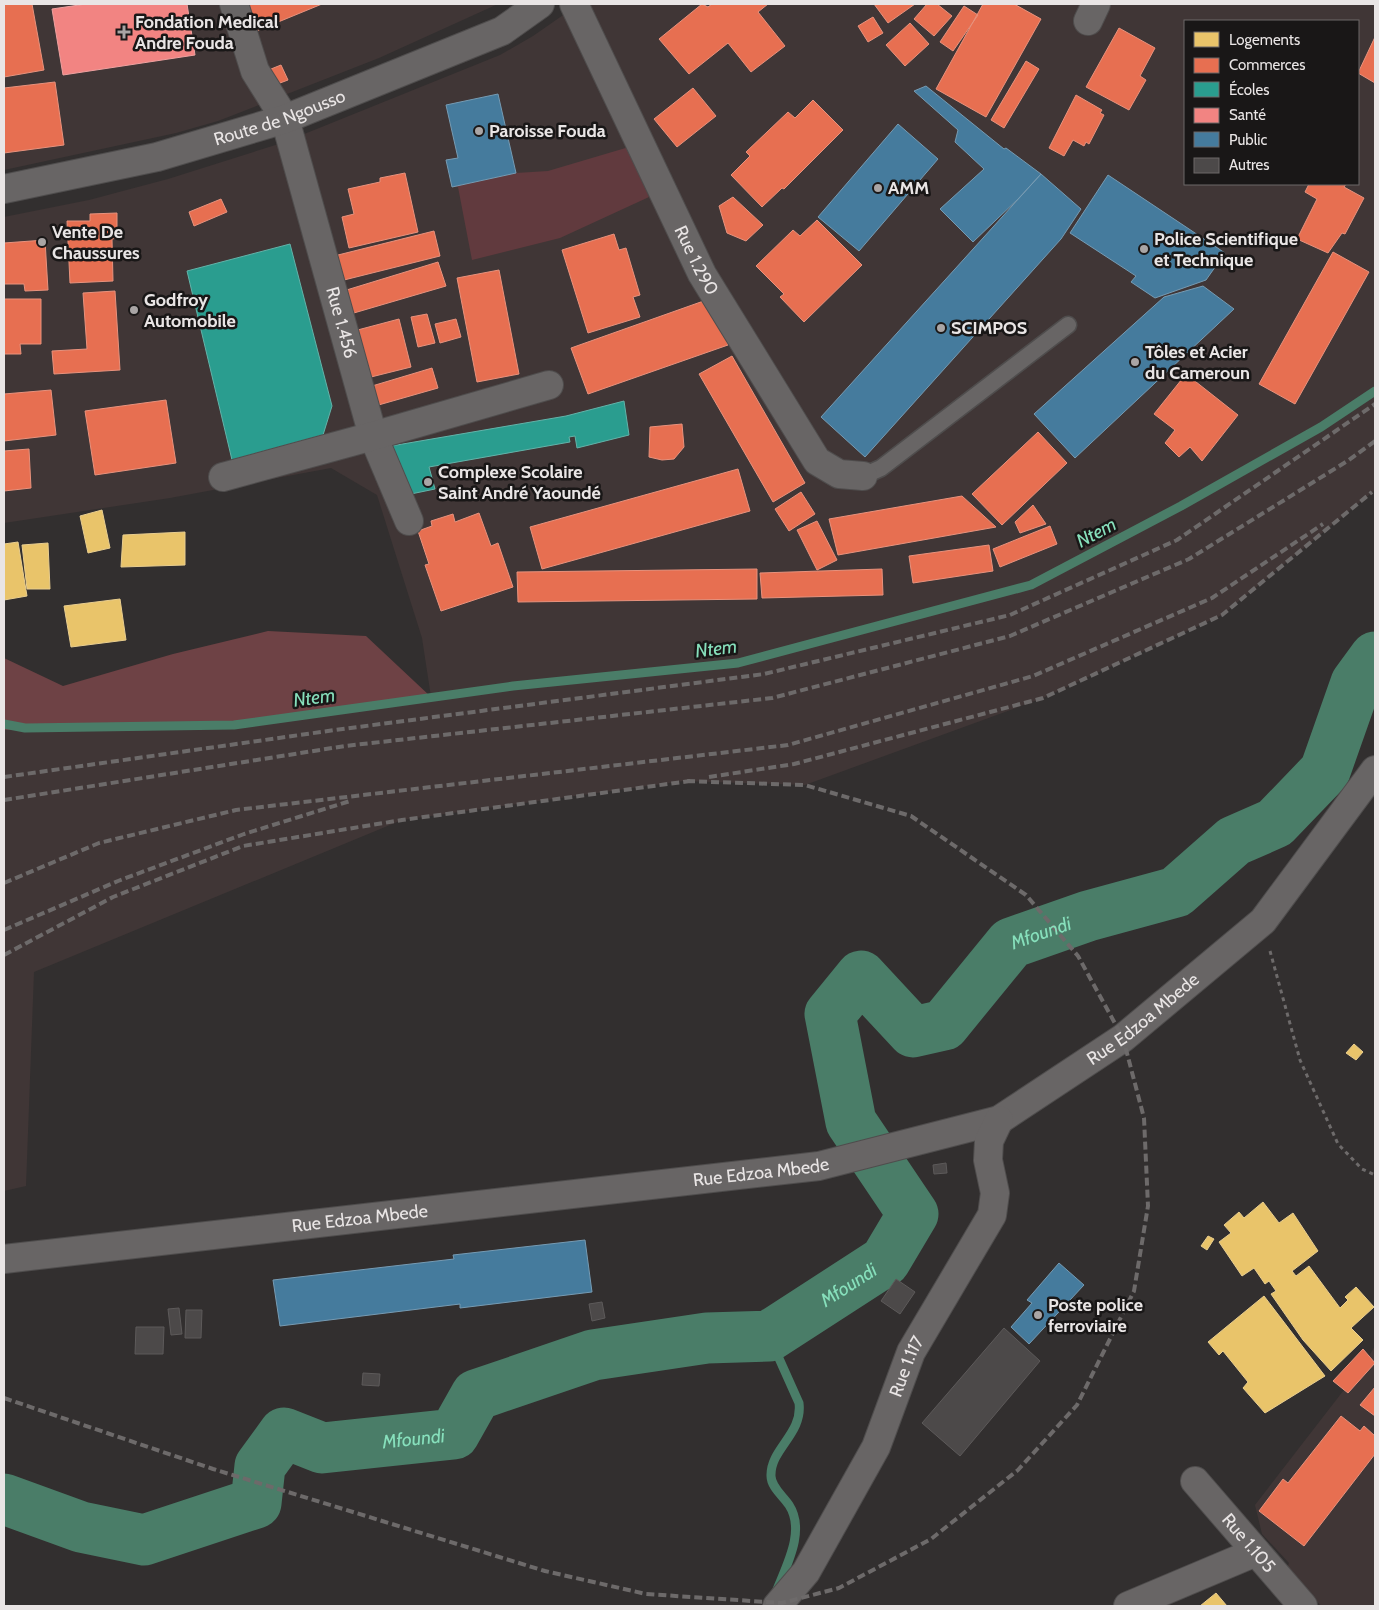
<svg xmlns="http://www.w3.org/2000/svg" width="1379" height="1610" viewBox="0 0 1379 1610" font-family="Cabin,sans-serif">
	<style>
		.built { fill: #403636; fill-rule: evenodd }
		.green { fill: #613a3e }
		.forest { fill: #6e4245 }
		.homes { fill: #e9c46a; stroke: #e9ce8f }
		.shops { fill: #e76f51; stroke: #e8927d }
		.schools { fill: #2a9d8f; stroke: #63b3a9 }
		.health { fill: #f28482; stroke: #efa1a0 }
		.public { fill: #457b9d; stroke: #769bb3 }
		.lines { fill: none; stroke-linecap: round; stroke-linejoin: round }
		.stream { stroke: #4a7d68; stroke-width: 9 }
		.river { stroke: #4a7d68; stroke-width: 51 }
		.building { fill: #4c4949; stroke: #5d5a5a }
		.lane-casing { stroke: #4f4d4d; stroke-width: 19 }
		.street-casing { stroke: #4f4d4d; stroke-width: 30 }
		.secondary-casing { stroke: #4f4d4d; stroke-width: 30 }
		.path { stroke: #6e6b6b; stroke-width: 3; stroke-dasharray: 4 4; stroke-linecap: butt }
		.lane { stroke: #686565; stroke-width: 16 }
		.street { stroke: #686565; stroke-width: 28 }
		.secondary { stroke: #686565; stroke-width: 28 }
		.rail { stroke: #6d6a6a; stroke-width: 4; stroke-dasharray: 8 4; stroke-linecap: butt }
		.poi-dot { fill: #a9a5a5; stroke: #191717; stroke-width: 2 }
		.labels { text-anchor: middle; stroke-width: 5; stroke-linejoin: round; paint-order: stroke }
		.poi-label { font-size: 18px; font-weight: bold; fill: #e9e5e5; stroke: #191717; text-anchor: start }
		.street-label { font-size: 18px; fill: #e9e5e5; stroke: #191717 }
		.water-label { font-size: 19px; font-style: italic; fill: #87e0bc; stroke: #191717 }
	</style>
	<rect width="100%" height="100%" fill="#322f2f"/>
	<path class="built" d="M4 4H498L379 58 218 121 176 133 4 170Z
		M579 4H1375V490L1222 615 1043 698 805 785 684 781 402 820 34 972 26 1186 4 1191V730L431 697 422 638 377 495 331 468 170 498 4 523V217L89 200 168 179 282 143 500 55 533 36ZM1185 21H1358V184H1185Z
		M1375 1346V1606H1321L1287 1568 1289 1563 1262 1534 1255 1505 1364 1364Z"/>
	<path class="green" d="M629 147 649 197 560 238 472 260 458 187H452L516 173 548 171Z"/>
	<path class="forest" d="M268 631 366 636 431 697 234 725 4 730V658L63 686 173 654Z"/>
	<path class="homes" d="M102 510 110 548 88 553 80 516Z
		M185 532V565L121 567 123 535Z
		M18 542 27 596 4 600V544Z
		M48 543 50 589H27L22 545Z
		M120 599 126 640 71 647 64 606Z
		M1354 1044 1363 1052 1356 1060 1346 1053Z
		M1263 1202 1279 1223 1293 1213 1318 1251 1292 1271 1296 1276 1309 1266 1340 1308 1348 1300 1345 1297 1356 1287 1374 1307 1351 1328 1363 1340 1331 1371 1303 1340 1271 1294 1276 1291 1269 1281 1265 1284 1254 1268 1242 1276 1219 1242 1231 1233 1224 1225 1239 1212 1244 1218Z
		M1208 1236 1214 1239 1207 1250 1201 1246Z
		M1264 1296 1325 1376 1265 1413 1243 1388 1248 1382 1223 1351 1219 1355 1208 1342Z
		M1216 1593 1227 1606H1200Z"/>
	<path class="shops" d="M4 4H32L44 70 4 77Z
		M245 4H322L249 34Z
		M702 4 708 7 712 4H768L758 12 785 46 751 72 728 43 689 74 659 39Z
		M874 4H915L888 23Z
		M927 4H937L952 16 934 36 914 19Z
		M983 4H1014L1041 19 986 117 936 89Z
		M964 6 978 15 953 51 940 42Z
		M873 17 883 33 868 42 858 26Z
		M910 23 929 44 905 66 886 45Z
		M1119 28 1155 48 1140 76 1146 80 1129 110 1086 87Z
		M1375 37V83L1358 73Z
		M1026 61 1039 69 1004 128 991 120Z
		M281 65 288 80 272 86 266 71Z
		M55 82 64 145 4 153V88Z
		M693 88 716 116 677 147 654 119Z
		M1076 95 1102 110 1100 113 1104 115 1089 144 1086 142 1084 146 1073 140 1064 156 1049 148Z
		M813 100 843 130 784 189 782 188 762 207 731 175 750 156 746 152 788 112 795 118Z
		M405 173 418 232 349 248 342 217 354 214 348 189 380 182V178Z
		M1309 184H1346L1344 187 1364 198 1345 234 1342 233 1328 253 1297 239 1317 199 1305 192Z
		M733 197 763 225 746 241 727 233 719 206Z
		M221 199 227 212 194 226 189 212Z
		M117 213V238L112 239 113 281 70 283 67 221H90V214Z
		M817 220 862 265 804 322 780 297 784 294 756 266 793 230 800 236Z
		M434 231 440 256 340 281 334 256Z
		M614 234 619 250 626 248 640 295 633 297 640 317 588 333 562 250Z
		M45 240 48 290 25 291 24 284H4V243Z
		M1333 252 1369 272 1295 404 1259 384Z
		M438 262 446 286 347 315 340 292Z
		M499 270 519 374 477 382 457 278Z
		M115 291 120 370 54 374 52 351 87 349 83 293Z
		M712 298 728 345 588 394 571 348Z
		M4 299H41V344H20L21 354H4Z
		M427 314 435 343 418 347 411 317Z
		M399 319 411 367 363 379 350 332Z
		M456 319 461 337 440 343 435 324Z
		M732 356 805 483 773 502 699 374Z
		M432 368 438 388 368 408 362 389Z
		M1186 374 1238 415 1202 461 1190 447 1179 457 1165 443 1175 430 1154 414Z
		M51 390 56 435 4 441V394Z
		M166 400 176 463 95 475 85 411Z
		M682 424 684 447 674 459 662 460 649 457 650 427Z
		M1038 432 1067 463 1002 525 972 494Z
		M29 449 31 488 4 491V451Z
		M738 469 750 511 542 569 530 527Z
		M801 492 815 514 789 531 775 509Z
		M962 496 996 527 838 555 829 519Z
		M1033 505 1046 524 1020 533 1015 522Z
		M479 513 491 546 498 543 513 587 441 611 425 565 429 564 418 531 432 526 431 521 453 514 455 522Z
		M817 521 837 560 817 570 797 530Z
		M1050 526 1057 544 1000 567 993 549Z
		M989 545 993 571 913 583 909 556Z
		M757 569V599L518 602 517 572Z
		M882 569 883 595 762 598 760 573Z
		M1363 1349 1375 1363 1348 1393 1333 1381Z
		M1375 1387V1416L1360 1405Z
		M1341 1416 1360 1431 1364 1426 1375 1436V1454L1304 1546 1259 1511 1283 1479 1288 1483Z"/>
	<path class="schools" d="M290 244 332 406 323 435 232 460 187 271Z
		M624 401 629 435 577 448 575 436 569 437 570 442 429 467 435 489 406 495 391 446 566 416Z"/>
	<path class="health" d="M86 4H187L195 55 63 75 52 9Z"/>
	<path class="public" d="M926 86 1004 149 1006 148 1041 174 1018 199 973 242 940 209 984 169 955 142 958 130 914 91Z
		M498 94 516 173 452 187 446 160 458 158 446 105Z
		M898 124 938 159 859 251 818 217Z
		M1041 174 1081 209 1061 239 865 457 821 417Z
		M1108 175 1225 253 1206 280 1155 298 1131 282 1136 276 1070 233Z
		M1203 286 1234 309 1075 458 1034 414 1164 297Z
		M585 1240 592 1292 460 1308V1304L280 1326 273 1280 454 1259 453 1255Z
		M1059 1263 1084 1285 1029 1344 1011 1327 1032 1303 1027 1300Z"/>
	<g class="lines">
		<path class="stream" d="M4 724 25 728 234 725 513 686 738 663 1031 585 1181 506 1321 427 1375 391
			M769 1336 799 1403C803 1434 770 1449 771 1476 771 1487 783 1496 789 1505 806 1531 786 1566 776 1592"/>
		<path class="river" id="s1" d="M4 1499 81 1527 144 1540 256 1503 260 1466 284 1433 322 1448 454 1434 476 1395 593 1355 707 1338 769 1336 885 1261 913 1214 851 1122 830 1014 861 976 913 1032 944 1025 1011 943 1088 916 1176 892 1234 841 1275 823 1325 771 1356 683 1375 657"/>
	</g>
	<path class="building" d="M946 1163 947 1173 934 1174 933 1165Z
		M896 1279 915 1292 900 1314 881 1301Z
		M602 1302 605 1318 592 1321 589 1304Z
		M179 1308 182 1334 171 1335 168 1309Z
		M186 1310H202L201 1338H185Z
		M136 1327H164L163 1354H135Z
		M1004 1328 1040 1361 960 1456 922 1423Z
		M363 1373 380 1374 379 1386 362 1385Z"/>
	<g class="lines">
		<defs>
			<path id="lane" d="M863 476 881 468 1068 325"/>
			<g id="street">
				<path id="s2" d="M234 4 255 71 285 119 373 436 409 521"/>
				<path id="s3" d="M574 4 702 274 817 461 839 474 863 476"/>
				<path d="M1088 21 1096 4"/>
				<path d="M223 477 373 436 549 385"/>
				<path id="s4" d="M4 1259 819 1166 999 1120 1123 1038 1263 921 1375 770"/>
				<path id="s5" d="M1195 1481 1303 1606"/>
				<path id="s6" d="M777 1606 806 1572 876 1447 911 1352 992 1215 995 1193 988 1160 989 1141 999 1120"/>
				<path d="M1128 1606 1256 1552"/>
			</g>
			<g id="secondary">
				<path id="s7" d="M4 189 157 157 285 119 502 31 540 4"/>
			</g>
		</defs>
		<use href="#lane" class="lane-casing"/>
		<use href="#street" class="street-casing"/>
		<use href="#secondary" class="secondary-casing"/>
		<path class="path" d="M1270 951 1300 1060 1338 1144 1362 1169 1375 1175"/>
		<use href="#lane" class="lane"/>
		<use href="#street" class="street"/>
		<use href="#secondary" class="secondary"/>
		<path class="rail" d="M4 777 335 730 764 674 1010 615 1177 540 1375 404
			M709 777 794 764 1043 698 1222 615 1372 492
			M4 800 345 746 772 698 1010 636 1189 559 1349 460 1375 441
			M4 883 99 843 236 810 788 745 1033 676 1212 598 1323 524
			M4 930 118 881 244 834 350 801
			M4 955 113 897 243 846 402 820 690 781
			M4 1398 213 1469 545 1571 646 1594 782 1603 839 1588 931 1539 1018 1470 1077 1405 1134 1291 1148 1206 1144 1118 1123 1038 1078 956 1026 895 911 816 805 785 684 781"/>
	</g>
	<g class="poi-dot">
		<path d="M121.5 24.5h5v5h5v5h-5v5h-5v-5h-5v-5h5z"/>
		<circle cx="479" cy="131" r="5"/>
		<circle cx="878" cy="188" r="5"/>
		<circle cx="42" cy="242" r="5"/>
		<circle cx="1144" cy="249" r="5"/>
		<circle cx="134" cy="310" r="5"/>
		<circle cx="941" cy="328" r="5"/>
		<circle cx="1135" cy="362" r="5"/>
		<circle cx="428" cy="482" r="5"/>
		<circle cx="1038" cy="1315" r="5"/>
	</g>
	<g class="labels">
		<g class="poi-label">
			<text x="135" y="28">Fondation Medical<tspan x="135" dy="21">Andre Fouda</tspan></text>
			<text x="489" y="137">Paroisse Fouda</text>
			<text x="888" y="194">AMM</text>
			<text x="52" y="238">Vente De<tspan x="52" dy="21">Chaussures</tspan></text>
			<text x="1154" y="245">Police Scientifique<tspan x="1154" dy="21">et Technique</tspan></text>
			<text x="144" y="306">Godfroy<tspan x="144" dy="21">Automobile</tspan></text>
			<text x="951" y="334">SCIMPOS</text>
			<text x="1145" y="358">Tôles et Acier<tspan x="1145" dy="21">du Cameroun</tspan></text>
			<text x="438" y="478">Complexe Scolaire<tspan x="438" dy="21">Saint André Yaoundé</tspan></text>
			<text x="1048" y="1311">Poste police<tspan x="1048" dy="21">ferroviaire</tspan></text>
		</g>
		<g class="street-label">
			<text dy="6" stroke="none"><textPath href="#s7" startOffset="285">Route de Ngousso</textPath></text>
			<text dy="6" stroke="none"><textPath href="#s3" startOffset="284">Rue 1.290</textPath></text>
			<text dy="6" stroke="none"><textPath href="#s2" startOffset="338">Rue 1.456</textPath></text>
			<text dy="6" stroke="none"><textPath href="#s4" startOffset="1182">Rue Edzoa Mbede</textPath></text>
			<text dy="6" stroke="none"><textPath href="#s4" startOffset="762">Rue Edzoa Mbede</textPath></text>
			<text dy="6" stroke="none"><textPath href="#s4" startOffset="358">Rue Edzoa Mbede</textPath></text>
			<text dy="6" stroke="none"><textPath href="#s6" startOffset="274">Rue 1.117</textPath></text>
			<text dy="6" stroke="none"><textPath href="#s5" startOffset="82">Rue 1.105</textPath></text>
		</g>
		<g class="water-label">
			<text transform="translate(1096 532) rotate(-28)" y="7">Ntem</text>
			<text transform="translate(716 648) rotate(-7)" y="7">Ntem</text>
			<text transform="translate(314 697) rotate(-8)" y="7">Ntem</text>
			<text dy="7" stroke="none"><textPath href="#s1" startOffset="1570">Mfoundi</textPath></text>
			<text dy="7" stroke="none"><textPath href="#s1" startOffset="956">Mfoundi</textPath></text>
			<text dy="7" stroke="none"><textPath href="#s1" startOffset="475">Mfoundi</textPath></text>
		</g>
	</g>
	<rect width="1379" height="1610" fill="none" stroke="#e9e5e5" stroke-width="10"/>
	<rect x="1184" y="20" width="175" height="165" fill="#191717" stroke="#6c6969"/>
	<rect x="1194" y="32" width="25" height="15" fill="#e9c46a" stroke="#6c6969"/>
	<text x="1229" y="45" font-size="15" fill="#e9e5e5">Logements</text>
	<rect x="1194" y="58" width="25" height="15" fill="#e76f51" stroke="#6c6969"/>
	<text x="1229" y="70" font-size="15" fill="#e9e5e5">Commerces</text>
	<rect x="1194" y="82" width="25" height="15" fill="#2a9d8f" stroke="#6c6969"/>
	<text x="1229" y="95" font-size="15" fill="#e9e5e5">Écoles</text>
	<rect x="1194" y="108" width="25" height="15" fill="#f28482" stroke="#6c6969"/>
	<text x="1229" y="120" font-size="15" fill="#e9e5e5">Santé</text>
	<rect x="1194" y="132" width="25" height="15" fill="#457b9d" stroke="#6c6969"/>
	<text x="1229" y="145" font-size="15" fill="#e9e5e5">Public</text>
	<rect x="1194" y="158" width="25" height="15" fill="#4c4949" stroke="#6c6969"/>
	<text x="1229" y="170" font-size="15" fill="#e9e5e5">Autres</text>
</svg>
